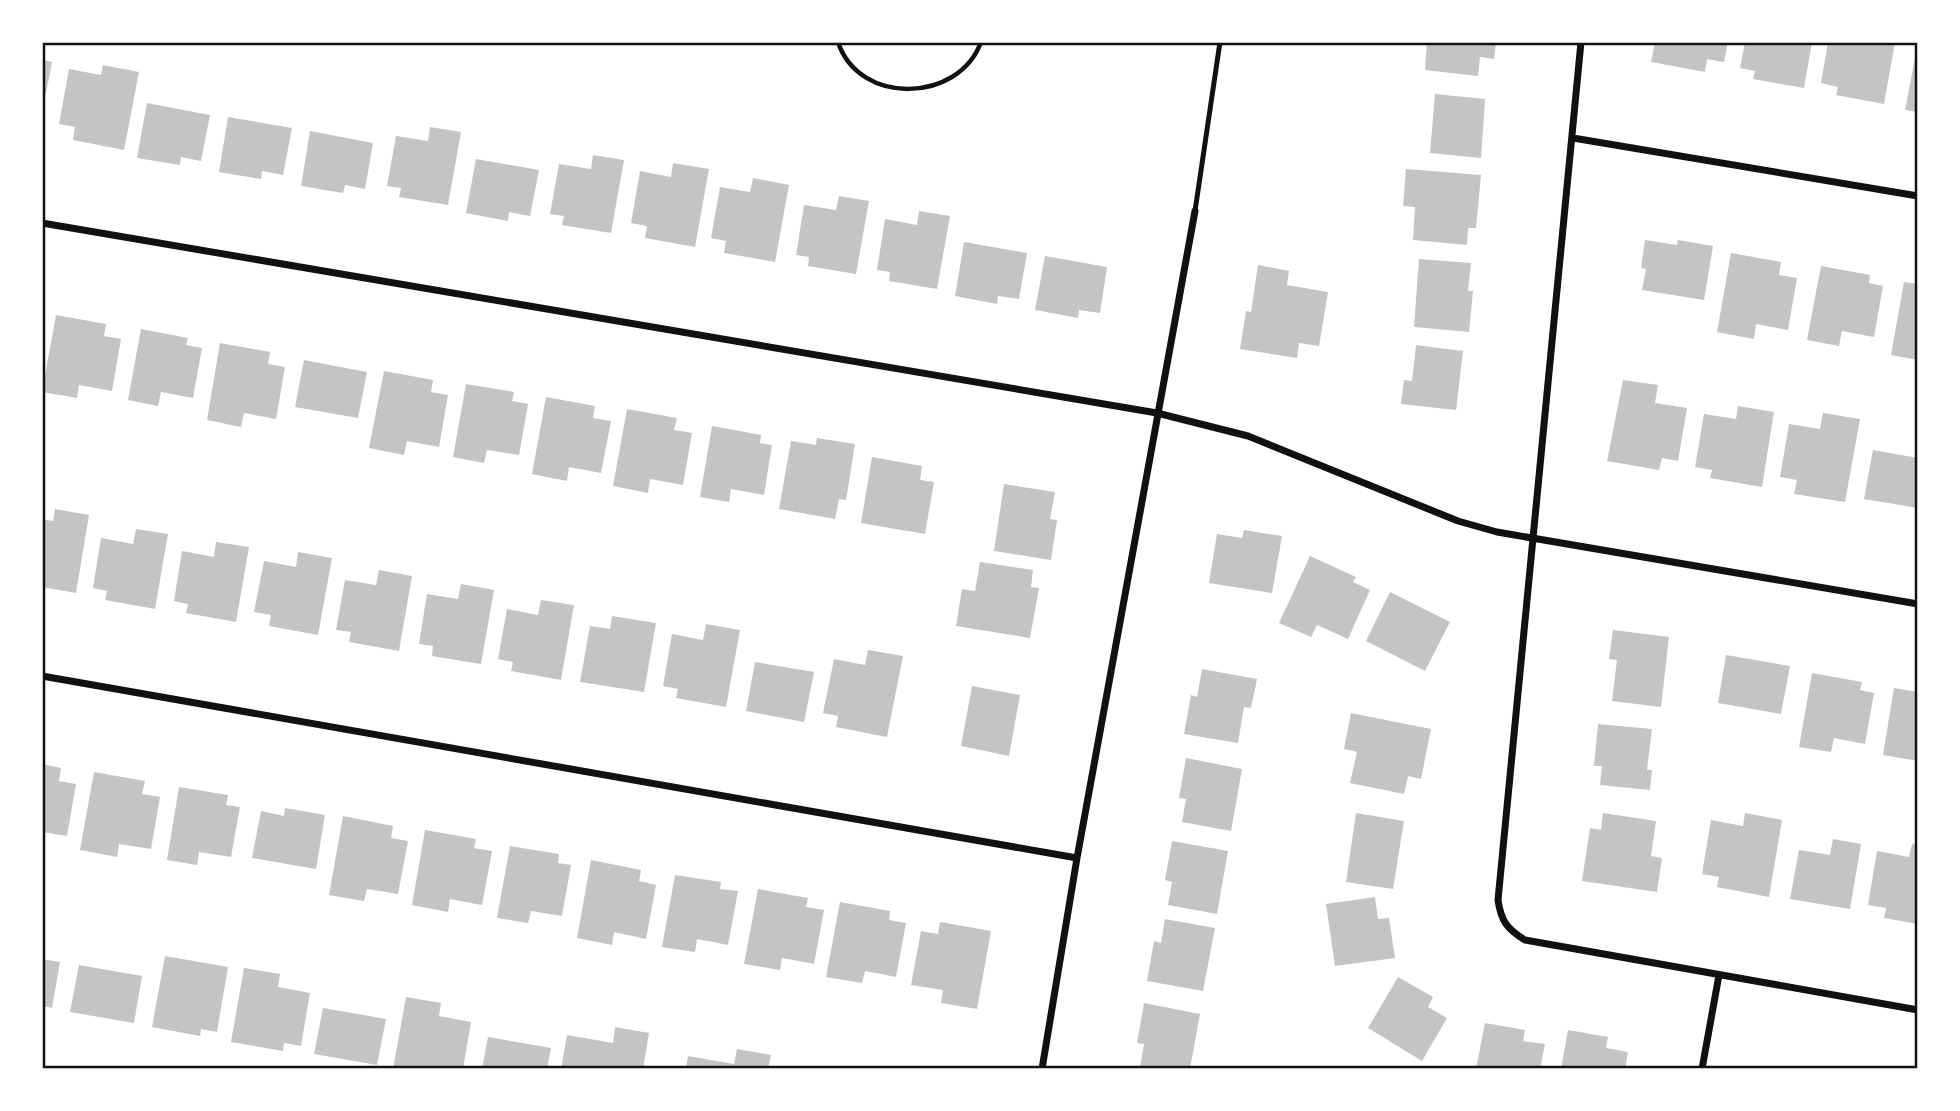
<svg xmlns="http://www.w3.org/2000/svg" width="1960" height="1111" viewBox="0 0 1960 1111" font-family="Figtree,sans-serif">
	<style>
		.building { fill: #c4c4c4 }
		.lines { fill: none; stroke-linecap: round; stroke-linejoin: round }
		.path { stroke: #111; stroke-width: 4.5 }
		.service { stroke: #111; stroke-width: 5 }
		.minor { stroke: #111; stroke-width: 7 }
		.neatline { fill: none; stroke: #111; stroke-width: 2.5 }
	</style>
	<rect width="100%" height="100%" fill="#fff"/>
	<path class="building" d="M1427 42H1496L1494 59 1480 57 1478 76 1425 70Z
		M1655 42H1728L1724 62 1707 59 1705 72 1651 62Z
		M1745 42H1812L1804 88 1753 79 1755 71 1740 68Z
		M1828 42H1895L1884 104 1836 95 1838 87 1821 83Z
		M1916 53 1918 54V112L1905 110Z
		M42 60 52 62 43 109 42 108Z
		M103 65 139 72 124 150 73 140 75 127 59 124 69 69 101 75Z
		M1435 94 1485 99 1481 158 1430 153Z
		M147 103 210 115 201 161 181 157 180 165 137 158Z
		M228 117 292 128 283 175 262 171 261 179 219 172Z
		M430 127 461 132 448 205 399 197 401 188 387 186 396 136 428 141Z
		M310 131 373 143 365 189 345 185 343 193 301 186Z
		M593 155 624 160 611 233 562 225 564 216 550 214 559 164 591 169Z
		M476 159 539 170 530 216 509 212 508 221 466 213Z
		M673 163 709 169 695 247 645 238 647 226 631 223 640 171 671 177Z
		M1406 169 1481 175 1476 228H1468L1467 245 1413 240 1415 207 1403 206Z
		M753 178 789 185 775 262 724 253 726 241 711 238 720 187 750 192Z
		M839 196 869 201 856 274 808 266 809 257 796 255 804 205 836 210Z
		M919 211 950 216 937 289 889 281 890 272 877 270 885 219 917 225Z
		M1645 240 1677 245 1678 240 1713 246 1704 300 1642 290 1646 269 1641 268Z
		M964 242 1027 253 1019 299 998 296 997 304 955 296Z
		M1731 253 1781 262 1779 275 1797 278 1788 330 1756 324 1754 339 1717 332Z
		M1045 256 1107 267 1100 313 1079 310 1078 318 1035 310Z
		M1419 259 1471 263 1468 291H1473L1469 332 1414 327Z
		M1258 265 1289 271 1287 285 1328 292 1319 346 1299 343 1297 358 1240 349 1246 311 1251 312Z
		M1821 266 1870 275 1869 283 1883 286 1874 337 1842 331 1839 346 1807 340Z
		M1904 282 1918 284V360L1891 355Z
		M56 315 106 324 104 336 121 339 112 391 79 385 77 398 42 392Z
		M141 329 188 338 186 345 202 348 193 398 161 392 158 406 128 400Z
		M220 343 270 352 268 364 285 367 276 419 244 413 241 427 207 420Z
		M1416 345 1463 351 1456 410 1401 404 1404 380 1412 381Z
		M304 360 367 372 358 418 295 407Z
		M384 371 433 380 431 392 448 395 439 447 407 441 404 455 369 448Z
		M1623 380 1658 385 1655 403 1687 408 1678 461 1662 458 1659 470 1607 461Z
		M466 384 514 392 512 401 528 404 519 455 487 450 484 463 453 457Z
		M546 397 595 406 593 418 611 421 601 473 569 467 567 481 532 474Z
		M1738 406 1774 412 1762 487 1710 478 1712 470 1695 467 1704 414 1736 419Z
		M627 409 677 418 674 430 692 433 683 485 650 479 648 493 613 486Z
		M1823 413 1860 419 1845 502 1794 494 1797 480 1780 477 1789 424 1820 429Z
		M712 426 761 435 760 443 772 445 764 495 731 489 729 502 700 497Z
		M817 438 855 444 846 500 839 499 835 519 779 509 791 441 816 445Z
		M1873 450 1918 458V508L1864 499Z
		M872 457 922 466 920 480 934 482 925 534 861 523Z
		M1004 484 1055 492 1050 519 1057 520 1051 560 994 551Z
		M55 509 89 515 76 593 42 587V519L53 521Z
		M136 529 168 534 155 609 105 600 107 591 93 588 101 538 133 544Z
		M1244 530 1282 536 1272 593 1209 583 1217 534 1242 538Z
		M216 542 249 547 236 622 186 613 188 604 174 601 182 551 214 557Z
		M298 552 332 558 318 635 269 626 271 615 254 612 264 561 296 567Z
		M1310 556 1356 577 1353 582 1370 590 1348 639 1317 625 1311 637 1279 623Z
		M980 562 1033 570 1031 587 1039 588 1030 638 956 626 962 589 975 591Z
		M379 570 412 576 399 651 349 642 351 632 336 630 345 580 376 585Z
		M461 584 494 590 481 664 432 656 433 646 419 644 427 594 458 599Z
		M1390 592 1450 622 1425 671 1366 641Z
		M541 600 574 605 561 680 511 671 513 662 498 659 507 609 538 615Z
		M612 616 656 623 644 692 580 682 590 626 610 629Z
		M706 624 740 630 726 707 676 698 678 689 663 686 672 634 703 640Z
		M1613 630 1669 637 1661 707 1612 701 1617 660 1609 659Z
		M868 650 903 656 887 737 836 727 838 716 823 713 834 659 865 665Z
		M1726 655 1790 666 1781 714 1718 703Z
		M755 662 814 672 804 722 746 711Z
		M1202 669 1257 679 1251 708 1244 707 1238 743 1184 734 1191 695 1197 697Z
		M1812 673 1862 682 1860 690 1874 693 1865 744 1834 738 1831 752 1799 747Z
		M972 686 1020 695 1009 756 961 746Z
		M1894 688 1918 692V761L1883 755Z
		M1351 713 1431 729 1421 779 1408 776 1404 794 1350 783 1357 752 1344 749Z
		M1598 724 1652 729 1647 770H1652L1650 790 1600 785 1602 766H1594Z
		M1186 758 1242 769 1231 831 1182 822 1186 799 1179 798Z
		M42 764 61 768 59 781 76 784 67 836 42 832Z
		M94 772 145 781 142 794 160 797 151 849 119 844 117 857 80 850Z
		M179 787 228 795 226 805 240 807 231 857 199 852 197 865 167 860Z
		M285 808 325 815 316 869 252 858 261 811 284 816Z
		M1356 813 1404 821 1393 889 1346 882Z
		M1603 813 1656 821 1651 856 1662 858 1657 892 1582 881 1590 828 1601 830Z
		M1745 813 1782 820 1769 897 1717 887 1719 877 1702 874 1711 820 1743 826Z
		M343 816 393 826 391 838 408 841 398 894 367 889 364 901 329 895Z
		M425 830 476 839 474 848 492 851 482 905 450 899 448 912 412 905Z
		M1833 839 1861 844 1850 909 1790 899 1799 850 1830 855Z
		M1172 841 1228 851 1217 914 1168 905 1172 882 1165 880Z
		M1912 844 1918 845V924L1884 918 1886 908 1868 905 1877 851 1909 857Z
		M510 846 559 854 558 863 571 865 562 916 531 911 528 923 497 918Z
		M591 860 641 870 639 881 656 885 646 939 614 932 612 945 577 938Z
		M675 875 721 882 720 889 738 891 728 945 697 939 695 952 662 947Z
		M758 889 808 898 806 907 824 910 814 964 782 958 780 970 744 964Z
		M1375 897 1378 919 1389 918 1395 958 1335 966 1326 904Z
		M840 902 890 911 889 920 906 923 896 977 865 971 862 983 826 977Z
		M1165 919 1215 928 1203 991 1147 981 1154 941 1161 943Z
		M940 922 991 931 977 1009 941 1003 943 990 911 985 921 931 938 934Z
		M165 956 228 967 217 1032 201 1029 200 1036 152 1027Z
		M42 959 60 962 52 1008 42 1006Z
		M79 965 142 976 134 1023 70 1012Z
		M244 968 280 974 278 987 310 993 301 1046 284 1043 283 1051 231 1042Z
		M1398 977 1433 997 1428 1007 1447 1018 1422 1061 1368 1028Z
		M406 997 441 1003 439 1016 471 1022 463 1069H393Z
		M1144 1003 1200 1014 1190 1069 1140 1068 1144 1044 1137 1043Z
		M323 1008 386 1019 377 1065 314 1054Z
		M1485 1023 1525 1030 1523 1041 1545 1044 1540 1069H1476Z
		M615 1027 649 1033 643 1069H561L567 1035 613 1043Z
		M1568 1030 1608 1037 1606 1048 1628 1052 1625 1069H1561Z
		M488 1037 551 1048 547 1069H482Z
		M737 1049 771 1055 768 1069H686L688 1056 734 1064Z"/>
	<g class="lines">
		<path class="path" d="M838 42C859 106 959 103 981 42"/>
		<path class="service" d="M1195 211 1220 42"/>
		<path class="minor" d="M1581 42 1498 900C1501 921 1507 929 1525 940L1918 1010
			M1573 138 1918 196
			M42 223 1157 413 1248 436 1458 521 1497 532 1918 604
			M42 676 1077 858
			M1042 1069 1077 858 1195 211
			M1702 1069 1719 975"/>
	</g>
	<rect width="1960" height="1111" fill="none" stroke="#ffffff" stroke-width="88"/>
	<rect x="44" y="44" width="1872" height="1023" class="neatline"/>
</svg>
